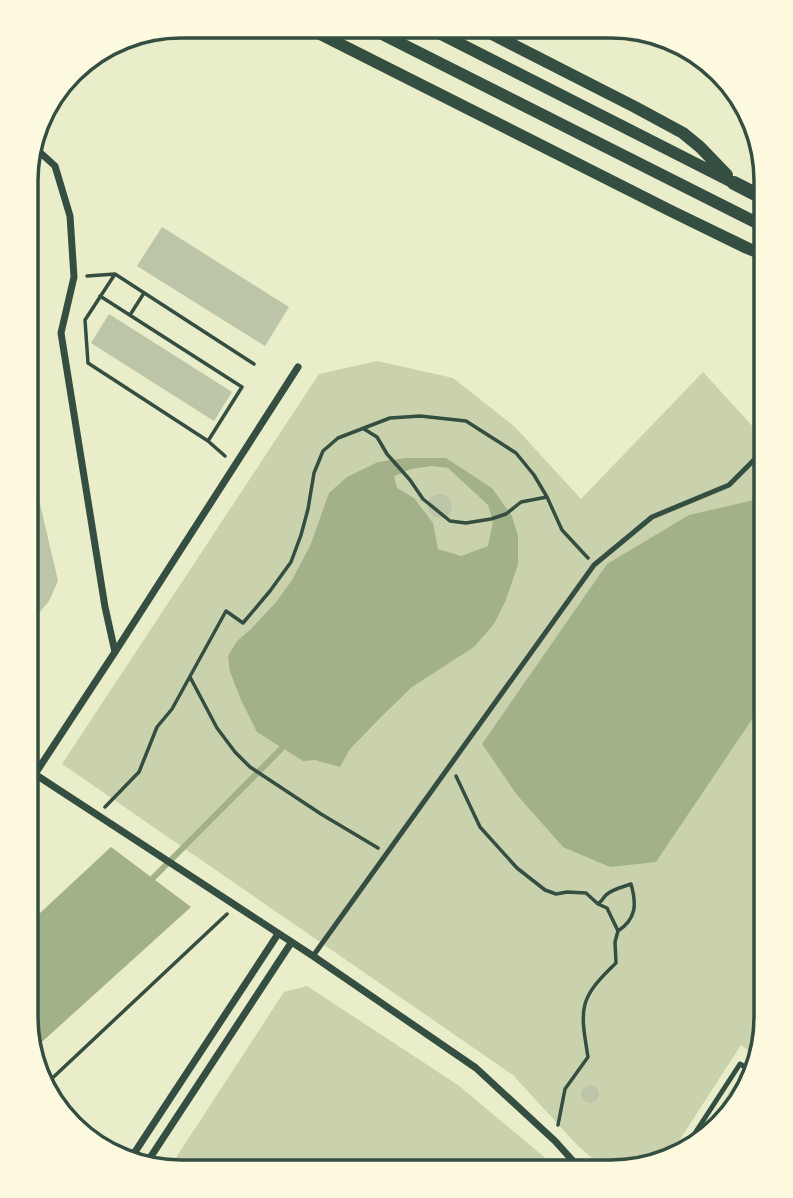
<svg xmlns="http://www.w3.org/2000/svg" width="793" height="1198" viewBox="0 0 793 1198" font-family="Cabin,sans-serif">
	<style>
		.green { fill: #cad2ad }
		.water { fill: #a3b18a; fill-rule: evenodd }
		.lines { fill: none; stroke-linecap: round; stroke-linejoin: round }
		.stream { stroke: #a3b18a; stroke-width: 6 }
		.building { fill: #bcc5a7 }
		.path { stroke: #344e41; stroke-width: 3.5 }
		.service { stroke: #344e41; stroke-width: 5 }
		.minor { stroke: #344e41; stroke-width: 7 }
		.tertiary { stroke: #344e41; stroke-width: 12 }
		.secondary { stroke: #344e41; stroke-width: 14 }
		.rim { fill: none; stroke: #344e41; stroke-width: 3.5 }
	</style>
	<rect width="100%" height="100%" fill="#e9edc9"/>
	<path class="green" d="M377 361 453 378 515 427 581 499 703 372 767 442 766 1027 760 1043 754 1054 741 1045 666 1161 608 1172 577 1145 513 1075 62 764 319 374Z
		M307 986 458 1085 543 1156 556 1172 168 1170 284 992Z
		M740 1076 746 1080 735 1111 701 1136Z"/>
	<path class="water" d="M405 458H446L492 488 512 516 518 536V565L505 602 494 624 474 647 412 687 381 717 350 749 340 767 315 760 303 761 257 732 241 700 230 672 228 656 237 641 251 629 277 601 292 580 310 546 329 493 347 477 378 462ZM432 466 448 468 488 505 493 521 488 546 461 556 438 549 433 523 414 498 397 488 394 476 411 469Z
		M767 497V697L656 862 610 867 563 847 517 795 482 744 607 564 689 515Z
		M111 847 191 907 33 1050 26 1016V926Z"/>
	<g class="lines">
		<path class="stream" d="M153 878 281 749"/>
	</g>
	<path class="building" d="M162 227 289 307 265 346 137 266Z
		M109 314 232 392 214 421 91 343Z
		M27 448 58 581 49 601 35 618 27 622Z
		M428 506a12 12 0 1 1 24 0a12 12 0 1 1-24 0Z
		M581 1094a9 9 0 1 1 18 0a9 9 0 1 1-18 0Z"/>
	<g class="lines">
		<path class="path" d="M115 274 85 320 88 363 208 441 225 456
			M87 276 115 274 254 364
			M100 296 242 387 208 441
			M130 315 144 293
			M364 429 377 437 387 454 410 480 423 499 450 521 466 523 491 519 506 514 521 502 547 497
			M190 677 217 728 235 752 250 767 321 814 378 848
			M456 776 480 827 517 868 545 890 556 894 567 892 586 893 598 904 607 908 618 931 615 942 616 963C578 999 580 1008 588 1057L565 1089 558 1125
			M105 807 139 772 157 727 172 709 226 611 243 623 270 591 291 562 301 535 308 509 314 473 323 451 338 438 390 418 420 416 466 421 516 453 534 475 547 497 562 530 588 558
			M599 903C602 901 603 898 606 895 612 889 623 887 631 884 637 905 636 919 618 931
			M45 1085 227 914"/>
		<path class="service" d="M313 956 594 565 652 517 729 485 767 447
			M684 1150 740 1064 750 1070"/>
		<path class="minor" d="M33 146 55 166 70 216 74 277 61 333 105 607 115 652
			M27 769 313 956 476 1068 555 1141 583 1172
			M35 774 115 652 298 367
			M131 1158 278 934
			M146 1164 291 943"/>
		<path class="tertiary" d="M435 31 734 183
			M486 31 635 107 683 133 700 147 727 175
			M378 32 767 228
			M318 33 671 211 747 248 767 256"/>
		<path class="secondary" d="M734 183 767 200"/>
	</g>
	<path d="M0 0H793V1198H0ZM181 38H611A143 143 0 0 1 754 181V1017A143 143 0 0 1 611 1160H181A143 143 0 0 1 38 1017V181A143 143 0 0 1 181 38Z" fill="#fefae0" fill-rule="evenodd"/>
	<path class="rim" d="M181 38H611A143 143 0 0 1 754 181V1017A143 143 0 0 1 611 1160H181A143 143 0 0 1 38 1017V181A143 143 0 0 1 181 38Z"/>
</svg>
